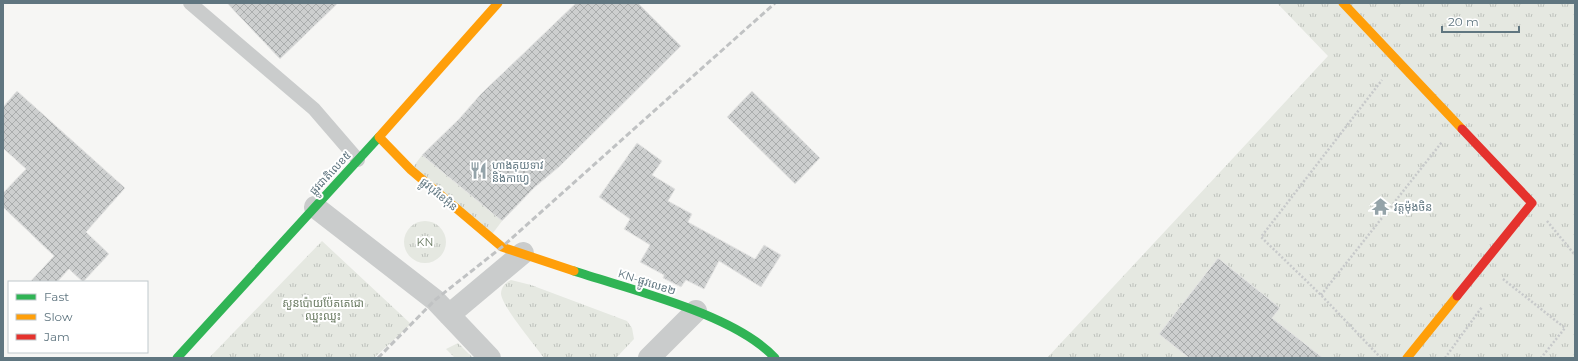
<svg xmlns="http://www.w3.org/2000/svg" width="1578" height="361" viewBox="0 0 1578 361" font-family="Montserrat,'Noto Sans Khmer',sans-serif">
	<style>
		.park { fill: url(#park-tufts) }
		.building { fill: url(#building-cross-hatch); stroke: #e5e5e4 }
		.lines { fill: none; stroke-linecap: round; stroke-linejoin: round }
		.path { stroke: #c7c9ca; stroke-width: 2.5; stroke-dasharray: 2 2; stroke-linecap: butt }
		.lane { stroke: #cacccc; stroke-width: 14 }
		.street { stroke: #cacccc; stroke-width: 22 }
		.fast { stroke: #30b455; stroke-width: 9 }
		.slow { stroke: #ff9f0a; stroke-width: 9 }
		.jam { stroke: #e5322d; stroke-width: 9 }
		.rail { stroke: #c0c2c3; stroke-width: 3; stroke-dasharray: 6 3; stroke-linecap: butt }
		.labels { text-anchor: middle; stroke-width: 4; stroke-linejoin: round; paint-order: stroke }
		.poi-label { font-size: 11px; fill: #607680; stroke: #fff; text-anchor: start }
		.street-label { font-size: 11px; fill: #607680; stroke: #fff }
		.park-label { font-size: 11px; fill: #67785f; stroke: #fff }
	</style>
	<defs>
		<pattern id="park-tufts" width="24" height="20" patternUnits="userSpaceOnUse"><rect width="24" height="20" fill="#e5e8e1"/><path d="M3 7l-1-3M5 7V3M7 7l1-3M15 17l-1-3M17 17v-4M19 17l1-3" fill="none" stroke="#bdc1bc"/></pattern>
		<pattern id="building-cross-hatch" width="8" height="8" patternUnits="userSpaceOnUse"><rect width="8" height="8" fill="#cdcfcf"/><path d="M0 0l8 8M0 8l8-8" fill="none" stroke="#aaadad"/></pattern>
	</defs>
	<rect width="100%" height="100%" fill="#f6f6f4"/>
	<path class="park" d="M1277 3H1575V358H1047L1328 56Z
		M422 155 502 221 490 237 411 170Z
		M404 242a21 21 0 1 1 42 0a21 21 0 1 1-42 0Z
		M322 241 411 324 374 358H209Z
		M511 280 531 285 627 321 632 328 634 339 616 358H544C535 345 503 308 501 294 501 287 506 282 511 280Z
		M458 343 473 358H455L446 349Z"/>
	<path class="building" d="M227 3H338L280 59Z
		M576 3H638L681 46 560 166 535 187 502 221 422 155 459 119 481 94Z
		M17 91 125 188 86 232 109 254 83 282 69 269 57 282H30L54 256 3 207V193L26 169 3 148V107Z
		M752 91 820 158 795 184 727 117Z
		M637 143 662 161 652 175 675 189 668 201 692 214 688 222 755 259 764 245 781 255 761 287 719 261 704 289 686 280 681 287 663 278 664 275 640 262 650 245 624 229 630 219 599 197Z
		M1218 258 1280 308 1272 318 1323 358H1189L1159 334Z"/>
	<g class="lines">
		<path class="path" d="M1547 221 1575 255
			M1503 279 1565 328 1541 358
			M1321 295 1442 142
			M1381 358 1321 295 1261 237 1382 80
			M1445 358 1482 307"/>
		<path class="lane" d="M190 3 314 109 358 160"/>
		<path class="street" d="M315 207 435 300 490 358
			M449 315 523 253
			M649 358 696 311"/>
		<path class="fast" d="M574 271C631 290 735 314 775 358
			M177 358 379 137"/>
		<path class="slow" d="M1343 3 1462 129
			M379 137 411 170 502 247 574 271
			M379 137 498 3
			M1407 358 1457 296"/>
		<path class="jam" d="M1457 296 1532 203 1462 129"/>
		<path class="rail" d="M378 358 435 300 502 247 775 3"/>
	</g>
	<defs>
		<symbol id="restaurant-bare" viewBox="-9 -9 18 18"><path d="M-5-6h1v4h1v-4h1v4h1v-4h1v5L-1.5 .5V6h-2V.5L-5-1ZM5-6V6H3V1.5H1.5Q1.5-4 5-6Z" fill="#94a3a9" stroke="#fff" stroke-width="2.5" paint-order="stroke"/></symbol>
		<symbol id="temple-bare" viewBox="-9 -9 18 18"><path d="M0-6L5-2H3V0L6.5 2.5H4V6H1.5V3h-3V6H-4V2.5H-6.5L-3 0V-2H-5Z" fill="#94a3a9" stroke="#fff" stroke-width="2.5" paint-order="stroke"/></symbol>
	</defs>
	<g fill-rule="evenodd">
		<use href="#restaurant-bare" x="466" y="158" width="25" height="25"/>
		<use href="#temple-bare" x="1368" y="194" width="25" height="25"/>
	</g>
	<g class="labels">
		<g class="poi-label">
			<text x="492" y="169">ហាងគុយទាវ<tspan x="492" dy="13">និងកាហ្វេ</tspan></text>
			<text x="1394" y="211">វត្តម៉ុងចិន</text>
		</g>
		<g class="street-label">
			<text transform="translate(330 173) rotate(-47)" y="4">ផ្លូវជាតិលេខ៥</text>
			<text transform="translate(439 194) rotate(40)" y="4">ផ្លូវបុរីខេអ៊ិន</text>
			<text transform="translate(647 282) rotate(18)" y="4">KN-ផ្លូវលេខ២</text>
		</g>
		<g class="park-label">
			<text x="425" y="246">KN</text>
			<text x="323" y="307">សួនប៉ោយប៉ែតតេជោ<tspan x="323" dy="13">ឈ្នះឈ្នះ</tspan></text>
		</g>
	</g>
	<rect width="1578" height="361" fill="none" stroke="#607680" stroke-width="8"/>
	<rect x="8" y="281" width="140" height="72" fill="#ffffff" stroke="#bfc8cc"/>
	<rect x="16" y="294" width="20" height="6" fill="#30b455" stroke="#bfc8cc"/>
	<text x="44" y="301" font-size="12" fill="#607680">Fast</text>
	<rect x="16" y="314" width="20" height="6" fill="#ff9f0a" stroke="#bfc8cc"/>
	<text x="44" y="321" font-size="12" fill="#607680">Slow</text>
	<rect x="16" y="334" width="20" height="6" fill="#e5322d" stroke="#bfc8cc"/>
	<text x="44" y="341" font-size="12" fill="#607680">Jam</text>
	<path d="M1442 26v6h77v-6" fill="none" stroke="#607680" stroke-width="2"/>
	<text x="1448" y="26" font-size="12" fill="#607680" stroke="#ffffff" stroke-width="3" paint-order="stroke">20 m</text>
</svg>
